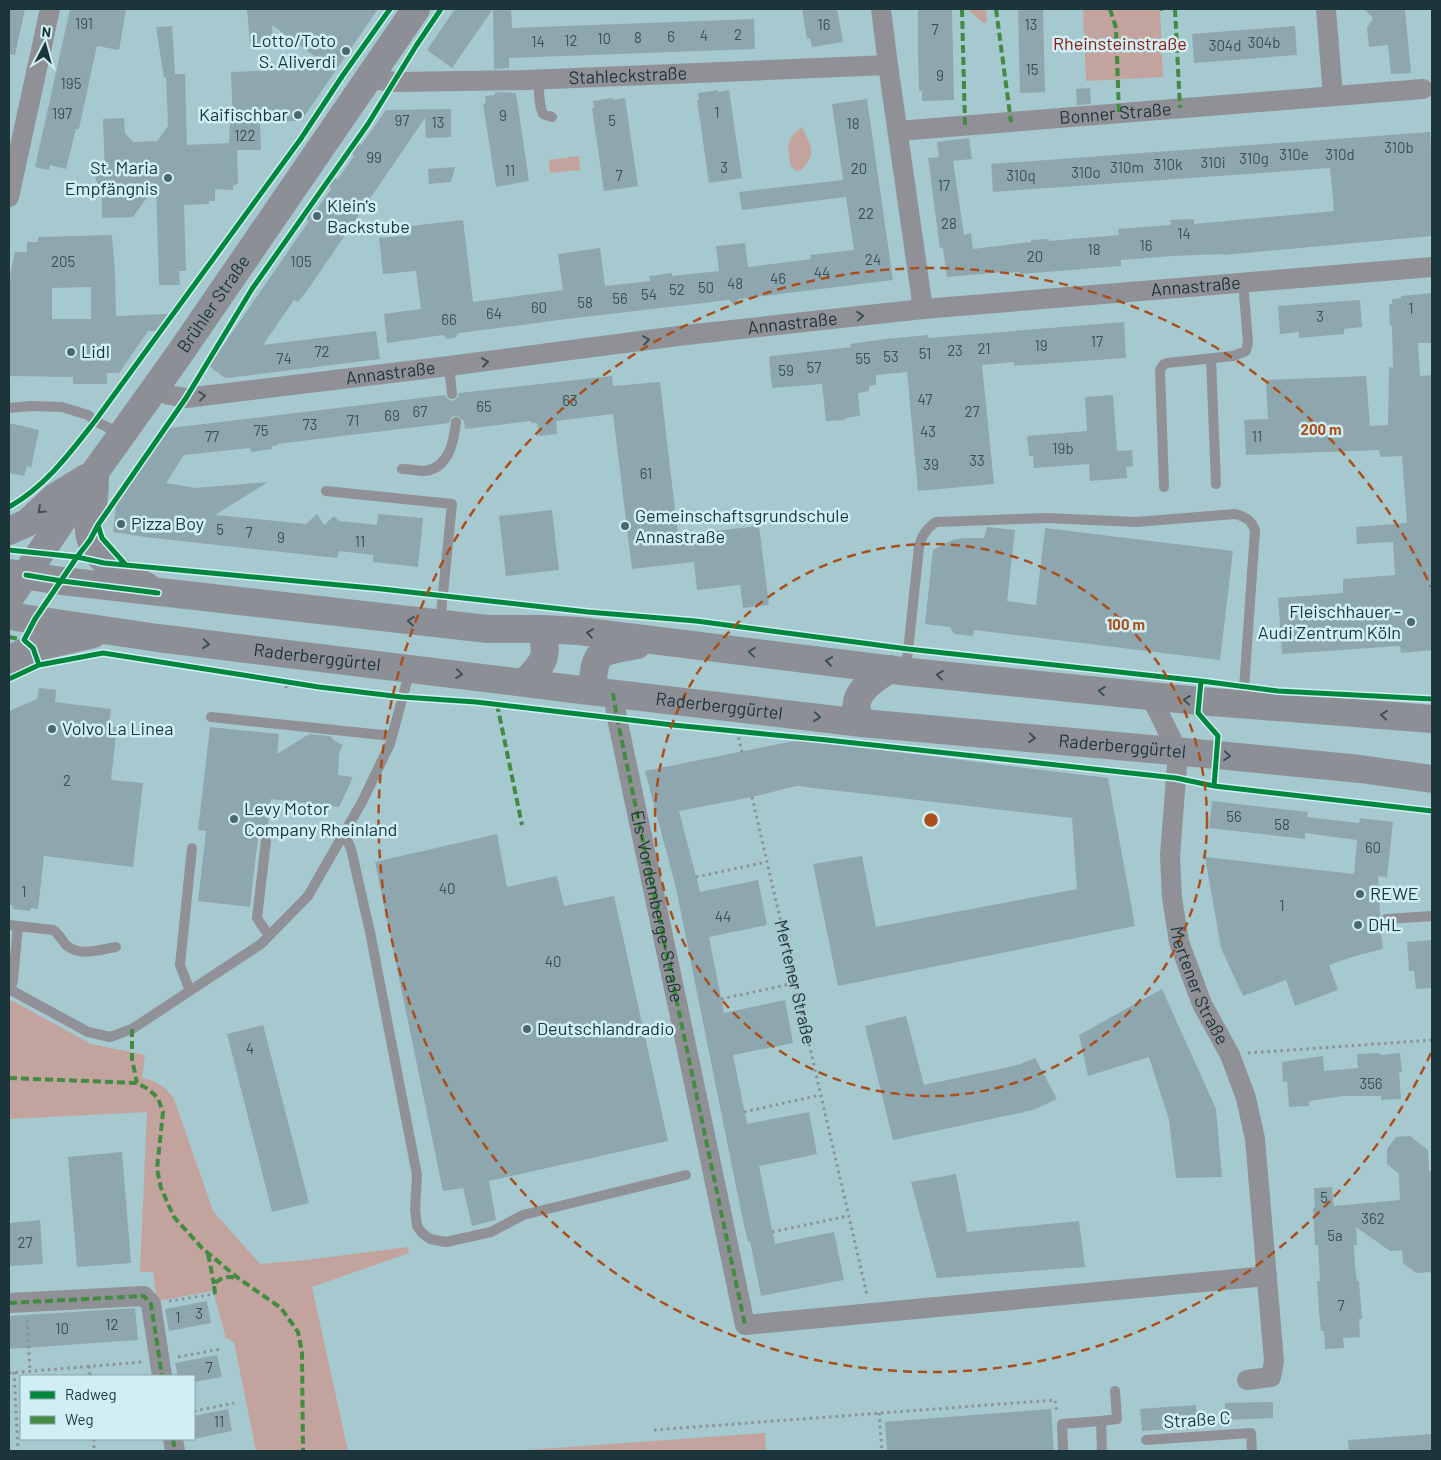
<svg xmlns="http://www.w3.org/2000/svg" width="1441" height="1460" viewBox="0 0 1441 1460" font-family="Barlow,sans-serif">
	<style>
		.green { fill: #c2a39d }
		.building { fill: #8ea7af; fill-rule: evenodd }
		.lines { fill: none; stroke-linecap: round; stroke-linejoin: round }
		.path { stroke: #8a9297; stroke-width: 3; stroke-dasharray: 2.5 4; stroke-linecap: butt }
		.lane { stroke: #909196; stroke-width: 10 }
		.street { stroke: #909196; stroke-width: 20 }
		.secondary { stroke: #8c9096; stroke-width: 28 }
		.quiet { stroke: #438b42; stroke-width: 4; stroke-dasharray: 8 4; stroke-linecap: butt }
		.cycleway-casing { stroke: #d0eff5; stroke-width: 8 }
		.cycleway { stroke: #00873e; stroke-width: 5 }
		.oneway { stroke: #3e5156 }
		.oneway2 { stroke: #3d5056 }
		.ring { fill: none; stroke: #aa4e1a; stroke-width: 2.5; stroke-dasharray: 9 6 }
		.poi-dot { fill: #4c686e; stroke: #d0eff5; stroke-width: 2 }
		.labels { text-anchor: middle; stroke-width: 5; stroke-linejoin: round; paint-order: stroke }
		.number-label { font-size: 15px; fill: #385257 }
		.poi-label { font-size: 18px; fill: #1b353a; stroke: #d0eff5; text-anchor: start }
		.park-label { font-size: 18px; fill: #89190a; stroke: #d0eff5 }
		.street-label { font-size: 18px; fill: #1b353a; stroke: #d0eff5 }
		.centre { fill: #aa4e1a; stroke: #d0eff5; stroke-width: 2.5 }
		.ring-label { font-size: 15px; text-anchor: middle; font-weight: bold; fill: #aa4e1a; stroke: #d0eff5; stroke-width: 5; stroke-linejoin: round; paint-order: stroke }
	</style>
	<rect width="100%" height="100%" fill="#a6c8cf"/>
	<path class="green" d="M967 9H986L987 23 982 22Z
		M1083 9H1160L1163 77 1086 81Z
		M802 127C811 147 817 151 802 170L796 171 791 166C787 148 785 139 802 127Z
		M579 156 580 170 550 173 549 160Z
		M9 999 91 1044 145 1055 142 1078C158 1081 165 1087 174 1099L213 1211 260 1264 307 1260 408 1247 409 1253 312 1287 348 1451H256L234 1342 226 1338 213 1291 157 1301 153 1272H140L147 1112 9 1119Z
		M765 1433 766 1451H513Z"/>
	<path class="building" d="M9 9H25L15 55 9 54Z
		M70 9H118L126 10 119 50 97 46 96 50 79 129H76L66 169 50 165 49 170 35 167Z
		M247 9H378L303 118 297 121 260 122 261 150H237L238 184 233 185V190L215 189V201H209V204L184 205 186 271H179L180 285H159L156 185 133 217 102 218V195L92 169 105 173 103 119 124 118 125 133 133 142 157 141 168 126 166 77 164 78 156 27 172 26 175 74H185L187 145 229 143 230 123H233L231 72 331 68 272 25 273 43 250 44Z
		M455 9H493L452 68 427 50Z
		M493 9H511L512 28 754 19 755 49 509 58V68L494 69Z
		M802 9H837L843 42 812 47 810 38 807 39Z
		M920 9H952L954 100 922 101V91H919L918 53V10Z
		M1018 9H1043L1045 92 1020 93Z
		M1364 9H1405L1411 73 1391 74 1388 45 1369 47 1367 28 1373 18Z
		M1295 26 1297 55 1194 63 1192 34Z
		M1090 88 1091 104 1077 105 1076 89Z
		M718 90V92L729 90 742 178 709 183 697 100H699L698 93Z
		M495 92 516 93 529 181 496 187 483 104 486 103 485 96 495 95Z
		M613 98V100L625 98 638 186 604 191 592 108H594L593 101Z
		M867 99 893 280 739 299 735 306 729 300 567 319 459 333 455 338 447 339 443 335 387 343 384 314 421 309 416 271 383 274 379 238 411 235 410 226 463 220 473 302 563 290 558 254 600 248 605 286 650 281 649 276 672 273V276L719 271 716 246 745 243 748 267 811 259 810 255 854 250 846 197 742 210 739 192 843 180 832 104Z
		M451 109V137L426 138 425 118 309 288 298 302 294 300 263 345 376 331 380 359 228 378H225L209 366 309 221 306 219 312 210 316 211 331 189 329 186 335 178 338 179 354 156 352 153 358 144 361 145 386 110Z
		M1430 132 1432 165V236L1224 255V254L1172 256 1121 260V266L1020 274 1019 272 1003 273V272L947 277 943 248H940L928 158 939 157 937 142 969 138 972 159 953 161 964 235 971 233 973 249 1031 242V240L1049 239V241L1119 235 1118 229 1171 225 1170 220 1194 219V224L1334 211 1330 168 993 192 991 164Z
		M455 167 451 182 429 184 428 169Z
		M112 235 115 273 116 316 168 314 156 331H148L119 373H107V384H73V377L9 376V279L15 252H27V242H38V237ZM91 287V319H52V288Z
		M1432 293V343H1418L1420 376 1432 375V650L1401 653 1400 646 1282 654 1278 598 1343 593V579L1395 575 1393 542 1357 544 1356 527 1407 523 1402 456 1380 457 1379 450 1246 455 1244 420 1268 419 1266 380 1366 376 1370 426 1388 425 1389 367 1393 368 1392 326H1390L1389 304H1392V299L1401 298V296Z
		M1360 300 1362 327 1344 329V334L1299 338V332L1280 334 1278 306Z
		M1124 322 1126 358 1014 366V362L982 365 994 484 918 491 907 372 876 375V385L869 386V391L858 393 860 416 845 418V420L826 421 822 384 772 388 769 357 772 356 851 347 850 344 886 339 928 335V338Z
		M612 376 613 386 660 382 678 535 759 526 769 605 743 608 740 585 697 590 694 562 632 569 613 414 556 421 557 434 539 436 537 423H531V421L465 429 464 421 456 415 451 418 449 423 277 444V446H272V449L251 452 250 448 184 455 166 483 196 488 268 482 215 515 306 524 317 514 324 525 334 516 339 521 377 525 378 514 423 518 418 567 373 562V555L339 551 337 558 145 537 113 532 116 505 165 431 170 428 445 395 449 400 453 401 458 397 459 393Z
		M1113 395 1117 451 1132 450 1133 466 1126 467 1127 478 1090 481 1089 464 1034 468 1033 456H1029L1027 436 1087 431 1085 397Z
		M9 423 39 430 31 468 27 466 24 476 9 473Z
		M552 510 559 570 506 576 499 516Z
		M987 527 1015 530 1007 601 1036 605 1045 528 1233 551 1220 660 974 630 973 636 954 634 950 627 925 624 933 550 952 540 964 538H984Z
		M39 688 56 690 55 702 111 709 109 726 117 727 111 780 143 783 133 867 44 856 38 909 31 908 30 911 13 909V906L9 905V711L37 699Z
		M210 727 279 734 277 754 309 734 330 736 335 741 343 745 339 754 338 775 353 777 339 807 271 799 267 834 258 837 250 907 198 901 206 831 198 830Z
		M799 740 1108 778 1135 926 838 986 813 864 862 856 876 927 1077 889 1072 818 797 786 752 797 679 811 700 892 758 880 767 925 709 937 724 1013 785 1000 793 1043 733 1055 747 1124 809 1112 817 1154 759 1166 775 1244 834 1232 844 1280 761 1296 750 1241 748 1242 742 1216 676 888 645 771Z
		M1212 801 1308 812 1307 817 1359 823 1360 818 1393 822 1387 877 1378 876 1380 915 1379 919 1383 949 1355 956 1329 965 1338 990 1295 1006 1286 980 1243 996 1221 948 1205 857 1354 874 1357 840 1305 833V839L1209 828Z
		M497 834 507 887 557 876 564 906 614 896 668 1141 489 1181 496 1220 472 1226 463 1188 443 1191 375 862Z
		M1432 940V988L1416 989 1414 971H1409L1407 942Z
		M1162 989 1216 1109 1222 1177 1176 1178 1169 1120 1149 1057 1088 1076 1079 1035Z
		M906 1016 924 1085 1018 1065 1035 1058 1057 1099 1033 1110 893 1140 865 1026Z
		M263 1025 309 1203 272 1212 227 1034Z
		M1379 1053 1380 1055 1400 1053 1402 1072H1399L1401 1099 1381 1100V1096H1344L1309 1101V1106L1289 1107 1287 1081 1283 1082 1282 1062 1323 1056 1324 1071 1358 1068 1357 1054Z
		M1410 1136 1428 1150 1429 1171H1432V1272L1416 1273 1403 1263 1402 1250 1390 1251 1356 1227 1357 1245H1354L1355 1265 1357 1281H1359L1362 1319H1359L1360 1337 1343 1338 1344 1348 1325 1349 1324 1331H1321L1319 1312 1317 1281H1320L1318 1245H1315L1313 1208 1315 1207 1314 1188 1332 1187 1334 1206 1400 1200 1399 1174 1387 1164V1149L1396 1137Z
		M122 1152 131 1263 77 1267 68 1157Z
		M956 1174 967 1232 1079 1221 1085 1267 937 1278 911 1182Z
		M40 1220 43 1264 9 1266V1223Z
		M207 1301 211 1323 169 1331 165 1309Z
		M135 1308 138 1340 9 1349V1316Z
		M217 1355 222 1377 194 1382V1376H178L175 1363Z
		M1273 1402V1418L1225 1420V1403Z
		M1196 1405 1197 1427 1142 1431 1140 1409Z
		M228 1409 232 1431 194 1439V1416Z
		M1051 1409 1054 1451H887L885 1422Z
		M1432 1434V1451H1349L1348 1440Z"/>
	<g class="lines">
		<g class="path">
			<path d="M275 580 276 574"/>
			<path d="M286 688 287 682"/>
			<path d="M737 731 742 752"/>
			<path id="s1" d="M752 797 867 1295"/>
			<path d="M696 877 766 862"/>
			<path d="M721 999 795 983"/>
			<path d="M1248 1053 1432 1040"/>
			<path d="M744 1112 820 1095"/>
			<path d="M772 1232 848 1216"/>
			<path d="M169 1301 215 1294"/>
			<path d="M27 1320 30 1371"/>
			<path d="M178 1357 221 1349"/>
			<path d="M89 1366 90 1376"/>
			<path d="M14 1372 18 1451"/>
			<path d="M9 1373 142 1362"/>
			<path d="M194 1411 234 1403"/>
			<path d="M879 1413 882 1451"/>
			<path d="M654 1430 1055 1400 1057 1413"/>
			<path d="M94 1439V1451"/>
		</g>
		<path class="lane" d="M539 79C539 91 538 103 543 114L552 117
			M1211 359 1216 484
			M449 366 452 394
			M9 408 31 406 62 407 88 415 95 421 121 434
			M402 469C409 469 418 471 425 471 449 468 454 441 456 422
			M1164 487 1160 370 1163 365 1167 363 1233 356 1246 351 1248 342 1243 282
			M326 491 452 504 440 623
			M906 670 919 547C922 535 926 529 936 522L1046 518 1136 522 1235 514C1246 517 1251 520 1255 530L1243 703
			M211 717 392 736
			M344 833 351 849 370 932 417 1175 415 1210 417 1226 422 1233 430 1239 446 1242 491 1232 523 1215 686 1175
			M266 841 257 918 269 936
			M1386 919 1432 916
			M9 925 53 930C59 934 62 940 66 945 80 957 99 950 116 947
			M9 989 88 1032 110 1037 132 1029 261 944 308 896 362 802 390 744 410 670
			M10 990 13 980 18 926
			M190 991 180 965 192 848
			M1146 1440 1251 1433 1252 1451
			M1063 1451 1062 1424 1101 1421
			M1102 1451 1101 1421 1117 1419 1115 1391"/>
		<g class="street">
			<path d="M881 9 888 65 923 309"/>
			<path d="M1326 9 1333 96"/>
			<path id="s2" d="M369 76 378 80 397 82 526 80 888 65"/>
			<path id="s3" d="M898 131 1423 89"/>
			<path d="M9 197 50 9"/>
			<path id="s4" d="M155 388 169 395 186 398 449 366 686 335 923 309 1432 267"/>
			<path id="s5" d="M613 693 617 718 745 1325 1267 1276"/>
			<path id="s6" d="M1150 695 1178 752 1170 856 1172 898 1179 942 1202 1004 1230 1055 1246 1098 1255 1139 1274 1361 1271 1377 1247 1380"/>
			<path d="M9 1303 144 1296 151 1304 162 1376"/>
			<path d="M173 1439 175 1451"/>
		</g>
		<g class="secondary">
			<path d="M95 476C95 484 95 494 93 503 92 509 90 515 89 522 86 559 119 571 146 586"/>
			<path d="M9 531 27 523 55 497 86 478"/>
			<path d="M9 573 62 581 488 629H542L579 631 910 672 1199 701 1432 719"/>
			<path id="s7" d="M9 599 95 472 178 356 416 9"/>
			<path id="s8" d="M9 616 158 638 573 689 862 723 1217 755 1360 769 1432 779"/>
			<path d="M9 660 33 648 93 634"/>
			<path d="M525 682C545 661 548 659 542 629"/>
			<path d="M592 691C595 649 597 653 637 645"/>
			<path d="M862 723C845 697 871 681 890 669"/>
		</g>
		<path class="quiet" d="M962 9 965 125
			M996 9 1011 122
			M1110 9 1116 28 1119 113
			M1160 9H1163
			M1175 9 1180 108
			M9 637 24 640
			M613 693 617 718 745 1325
			M497 704 522 825
			M132 1029V1059L137 1083
			M9 1078 137 1083 148 1089 158 1098 163 1112 157 1169 161 1188 174 1217 202 1248 238 1278 281 1308 298 1332 302 1352 303 1451
			M208 1254 214 1284
			M215 1294 214 1284C222 1277 227 1276 237 1278
			M9 1303 144 1296 151 1304 162 1376
			M173 1439 175 1451"/>
		<defs>
			<path id="cycleway" d="M9 507C45 487 70 453 95 421L300 140 343 75 390 9
				M9 550 77 557 104 563 382 589 588 612 696 621 908 649 1201 681 1278 691 1432 699
				M125 564 102 538 98 525 186 398 252 289 368 124 416 46 441 9
				M26 575 62 581 158 593
				M39 665 33 648 24 640 35 619 77 557 90 540 98 525
				M9 679 39 665 103 653 319 687 402 697 476 702 673 725 827 740 1176 778 1214 786 1432 811
				M1201 681 1198 713 1218 736 1214 786"/>
		</defs>
		<use href="#cycleway" class="cycleway-casing"/>
		<use href="#cycleway" class="cycleway"/>
	</g>
	<defs><path id="oneway-chevron" d="M-2-3.5L2.5 0L-2 3.5" fill="none" stroke-width="1.6" stroke-linecap="round" stroke-linejoin="round" transform="scale(1.25)"/></defs>
	<g class="oneway">
		<use href="#oneway-chevron" transform="translate(860 316) rotate(-6)"/>
		<use href="#oneway-chevron" transform="translate(646 340) rotate(-8)"/>
		<use href="#oneway-chevron" transform="translate(485 362) rotate(-8)"/>
		<use href="#oneway-chevron" transform="translate(202 396) rotate(-7)"/>
	</g>
	<g class="oneway2">
		<use href="#oneway-chevron" transform="translate(41 510) rotate(137)"/>
		<use href="#oneway-chevron" transform="translate(411 621) rotate(-174)"/>
		<use href="#oneway-chevron" transform="translate(590 633) rotate(-172)"/>
		<use href="#oneway-chevron" transform="translate(206 644) rotate(7)"/>
		<use href="#oneway-chevron" transform="translate(752 652) rotate(-174)"/>
		<use href="#oneway-chevron" transform="translate(829 661) rotate(-172)"/>
		<use href="#oneway-chevron" transform="translate(459 674) rotate(7)"/>
		<use href="#oneway-chevron" transform="translate(940 675) rotate(-174)"/>
		<use href="#oneway-chevron" transform="translate(1102 691) rotate(-174)"/>
		<use href="#oneway-chevron" transform="translate(1187 700) rotate(-173)"/>
		<use href="#oneway-chevron" transform="translate(1384 715) rotate(-175)"/>
		<use href="#oneway-chevron" transform="translate(817 717) rotate(7)"/>
		<use href="#oneway-chevron" transform="translate(1032 738) rotate(5)"/>
		<use href="#oneway-chevron" transform="translate(1227 756) rotate(6)"/>
	</g>
	<g class="ring">
		<circle cx="931" cy="820" r="276"/>
		<path d="M1431 1053A552 552 0 1 1 1431 587"/>
	</g>
	<g class="poi-dot">
		<circle cx="346" cy="51" r="5"/>
		<circle cx="298" cy="115" r="5"/>
		<circle cx="168" cy="178" r="5"/>
		<circle cx="317" cy="216" r="5"/>
		<circle cx="71" cy="352" r="5"/>
		<circle cx="121" cy="524" r="5"/>
		<circle cx="625" cy="526" r="5"/>
		<circle cx="1411" cy="622" r="5"/>
		<circle cx="52" cy="729" r="5"/>
		<circle cx="234" cy="819" r="5"/>
		<circle cx="1360" cy="894" r="5"/>
		<circle cx="1358" cy="925" r="5"/>
		<circle cx="527" cy="1029" r="5"/>
	</g>
	<g class="labels">
		<g class="number-label">
			<text x="84" y="29">191</text>
			<text x="824" y="30">16</text>
			<text x="1031" y="30">13</text>
			<text x="935" y="35">7</text>
			<text x="738" y="40">2</text>
			<text x="704" y="41">4</text>
			<text x="671" y="42">6</text>
			<text x="638" y="43">8</text>
			<text x="604" y="44">10</text>
			<text x="571" y="46">12</text>
			<text x="538" y="47">14</text>
			<text x="1264" y="48">304b</text>
			<text x="1225" y="51">304d</text>
			<text x="1032" y="75">15</text>
			<text x="940" y="81">9</text>
			<text x="71" y="89">195</text>
			<text x="717" y="118">1</text>
			<text x="62" y="119">197</text>
			<text x="503" y="121">9</text>
			<text x="402" y="126">97</text>
			<text x="612" y="126">5</text>
			<text x="438" y="128">13</text>
			<text x="853" y="129">18</text>
			<text x="245" y="141">122</text>
			<text x="1399" y="153">310b</text>
			<text x="1294" y="160">310e</text>
			<text x="1340" y="160">310d</text>
			<text x="374" y="163">99</text>
			<text x="1254" y="164">310g</text>
			<text x="1213" y="168">310i</text>
			<text x="1168" y="170">310k</text>
			<text x="724" y="173">3</text>
			<text x="1127" y="173">310m</text>
			<text x="859" y="174">20</text>
			<text x="510" y="176">11</text>
			<text x="1086" y="178">310o</text>
			<text x="619" y="181">7</text>
			<text x="1021" y="181">310q</text>
			<text x="944" y="191">17</text>
			<text x="866" y="219">22</text>
			<text x="949" y="229">28</text>
			<text x="1184" y="239">14</text>
			<text x="1146" y="251">16</text>
			<text x="1094" y="255">18</text>
			<text x="1035" y="262">20</text>
			<text x="873" y="265">24</text>
			<text x="63" y="267">205</text>
			<text x="301" y="267">105</text>
			<text x="822" y="278">44</text>
			<text x="778" y="284">46</text>
			<text x="735" y="289">48</text>
			<text x="706" y="293">50</text>
			<text x="677" y="295">52</text>
			<text x="649" y="300">54</text>
			<text x="620" y="304">56</text>
			<text x="585" y="308">58</text>
			<text x="539" y="313">60</text>
			<text x="1411" y="314">1</text>
			<text x="494" y="319">64</text>
			<text x="1320" y="322">3</text>
			<text x="449" y="325">66</text>
			<text x="1097" y="347">17</text>
			<text x="1041" y="351">19</text>
			<text x="984" y="354">21</text>
			<text x="955" y="356">23</text>
			<text x="322" y="357">72</text>
			<text x="925" y="359">51</text>
			<text x="891" y="362">53</text>
			<text x="284" y="364">74</text>
			<text x="863" y="364">55</text>
			<text x="814" y="373">57</text>
			<text x="786" y="376">59</text>
			<text x="925" y="405">47</text>
			<text x="570" y="406">63</text>
			<text x="484" y="412">65</text>
			<text x="420" y="417">67</text>
			<text x="972" y="417">27</text>
			<text x="392" y="421">69</text>
			<text x="353" y="426">71</text>
			<text x="310" y="430">73</text>
			<text x="261" y="436">75</text>
			<text x="928" y="437">43</text>
			<text x="212" y="442">77</text>
			<text x="1257" y="442">11</text>
			<text x="1063" y="454">19b</text>
			<text x="977" y="466">33</text>
			<text x="931" y="470">39</text>
			<text x="646" y="479">61</text>
			<text x="220" y="535">5</text>
			<text x="249" y="538">7</text>
			<text x="281" y="543">9</text>
			<text x="360" y="547">11</text>
			<text x="67" y="786">2</text>
			<text x="1234" y="822">56</text>
			<text x="1282" y="830">58</text>
			<text x="1373" y="853">60</text>
			<text x="447" y="894">40</text>
			<text x="24" y="897">1</text>
			<text x="1282" y="911">1</text>
			<text x="723" y="922">44</text>
			<text x="553" y="967">40</text>
			<text x="250" y="1054">4</text>
			<text x="1371" y="1089">356</text>
			<text x="1324" y="1203">5</text>
			<text x="1373" y="1224">362</text>
			<text x="1335" y="1241">5a</text>
			<text x="25" y="1248">27</text>
			<text x="1341" y="1311">7</text>
			<text x="199" y="1319">3</text>
			<text x="178" y="1323">1</text>
			<text x="112" y="1330">12</text>
			<text x="62" y="1334">10</text>
			<text x="209" y="1373">7</text>
			<text x="219" y="1427">11</text>
		</g>
		<g class="poi-label">
			<text x="336" y="47" text-anchor="end">Lotto/Toto<tspan x="336" dy="21">S. Aliverdi</tspan></text>
			<text x="288" y="121" text-anchor="end">Kaifischbar</text>
			<text x="158" y="174" text-anchor="end">St. Maria<tspan x="158" dy="21">Empfängnis</tspan></text>
			<text x="327" y="212">Klein's<tspan x="327" dy="21">Backstube</tspan></text>
			<text x="81" y="358">Lidl</text>
			<text x="635" y="522">Gemeinschaftsgrundschule<tspan x="635" dy="21">Annastraße</tspan></text>
			<text x="131" y="530">Pizza Boy</text>
			<text x="1401" y="618" text-anchor="end">Fleischhauer -<tspan x="1401" dy="21">Audi Zentrum Köln</tspan></text>
			<text x="62" y="735">Volvo La Linea</text>
			<text x="244" y="815">Levy Motor<tspan x="244" dy="21">Company Rheinland</tspan></text>
			<text x="1370" y="900">REWE</text>
			<text x="1368" y="931">DHL</text>
			<text x="537" y="1035">Deutschlandradio</text>
		</g>
		<g class="park-label">
			<text x="1120" y="50">Rheinsteinstraße</text>
		</g>
		<g class="street-label">
			<text dy="6" stroke="none"><textPath href="#s2" startOffset="260">Stahleckstraße</textPath></text>
			<text dy="6" stroke="none"><textPath href="#s3" startOffset="218">Bonner Straße</textPath></text>
			<text dy="6" stroke="none"><textPath href="#s4" startOffset="1049">Annastraße</textPath></text>
			<text dy="6" stroke="none"><textPath href="#s7" startOffset="359">Brühler Straße</textPath></text>
			<text dy="6" stroke="none"><textPath href="#s4" startOffset="644">Annastraße</textPath></text>
			<text dy="6" stroke="none"><textPath href="#s4" startOffset="239">Annastraße</textPath></text>
			<text dy="6" stroke="none"><textPath href="#s8" startOffset="311">Raderberggürtel</textPath></text>
			<text dy="6" stroke="none"><textPath href="#s8" startOffset="716">Raderberggürtel</textPath></text>
			<text dy="6" stroke="none"><textPath href="#s8" startOffset="1121">Raderberggürtel</textPath></text>
			<text dy="6" stroke="none"><textPath href="#s5" startOffset="218">Els-Vordemberge-Straße</textPath></text>
			<text dy="6" stroke="none"><textPath href="#s1" startOffset="190">Mertener Straße</textPath></text>
			<text dy="6" stroke="none"><textPath href="#s6" startOffset="302">Mertener Straße</textPath></text>
			<text transform="translate(1197 1420) rotate(-4)" y="6">Straße C</text>
		</g>
	</g>
	<circle cx="931" cy="820" r="8" class="centre"/>
	<g class="ring-label">
		<text x="1321" y="435">200 m</text>
		<text x="1126" y="630">100 m</text>
	</g>
	<rect width="1441" height="1460" fill="none" stroke="#1b353a" stroke-width="20"/>
	<rect x="20" y="1375" width="175" height="65" fill="#d0eff5" stroke="#88a5aa"/>
	<rect x="30" y="1391" width="25" height="8" fill="#00873e" stroke="#88a5aa"/>
	<text x="65" y="1400" font-size="15" fill="#1b353a">Radweg</text>
	<rect x="30" y="1416" width="25" height="8" fill="#438b42" stroke="#88a5aa"/>
	<text x="65" y="1425" font-size="15" fill="#1b353a">Weg</text>
	<g transform="translate(45 45) rotate(6)" stroke="#d0eff5" stroke-width="4" paint-order="stroke">
	<path d="M0-4L9 19L0 12L-9 19Z" fill="#1b353a"/>
	<text y="-8" font-size="14" font-weight="bold" text-anchor="middle" fill="#1b353a">N</text>
	</g>
</svg>
